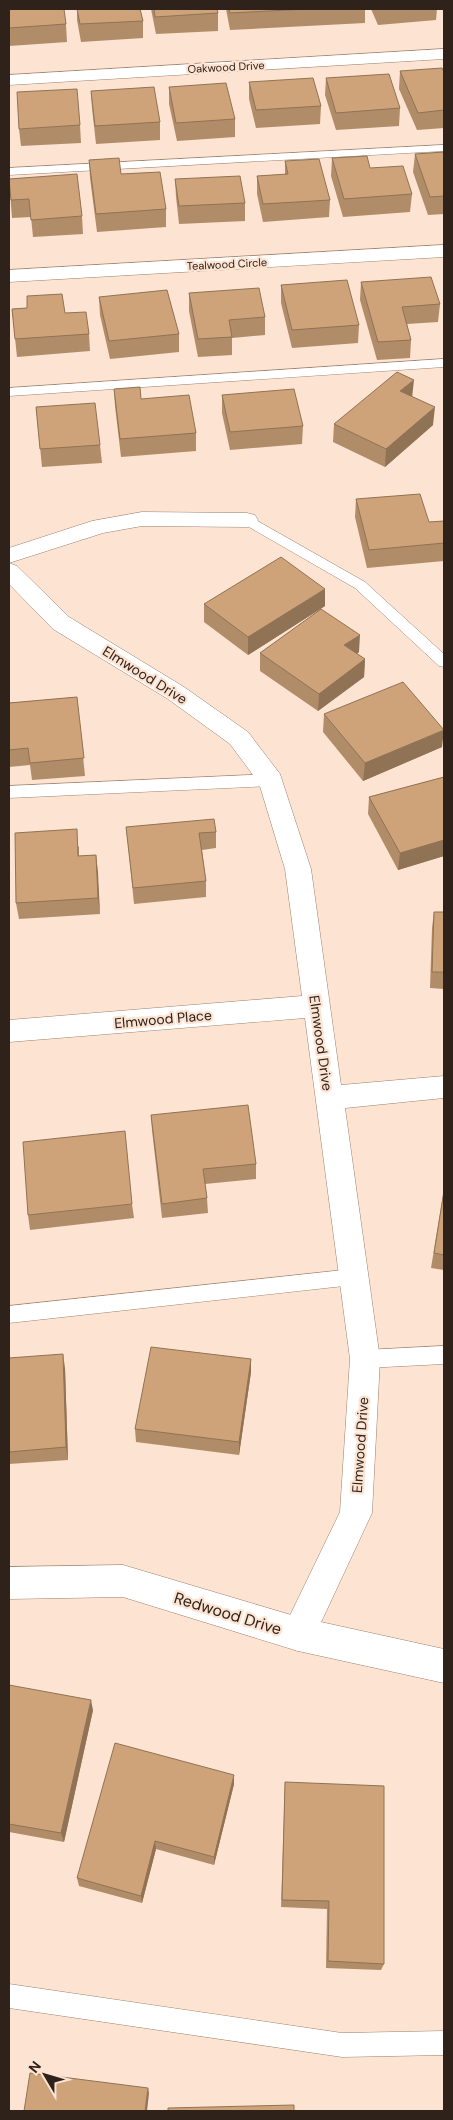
<svg xmlns="http://www.w3.org/2000/svg" width="453" height="2120" viewBox="0 0 453 2120" font-family="'DM Sans',sans-serif">
	<style>
		.lines { fill: none; stroke-linecap: round; stroke-linejoin: round }
		.service-casing { stroke: #9e806d; stroke-width: 1 }
		.minor-casing { stroke: #9e806d; stroke-width: 1 }
		.tertiary-casing { stroke: #9e806d; stroke-width: 1 }
		.service { fill: #fff; fill-rule: evenodd }
		.minor { fill: #fff; fill-rule: evenodd }
		.tertiary { fill: #fff; fill-rule: evenodd }
		.wall { fill: #b18c69 }
		.shaded-wall { fill: #907255 }
		.building { fill: #cea37a; stroke: #907255 }
		.labels { text-anchor: middle; stroke-width: 4.5; stroke-linejoin: round; paint-order: stroke }
		.far-street-label { font-size: 11px; fill: #2e221a; stroke: #fde3d1 }
		.street-label { font-size: 14px; fill: #2e221a; stroke: #fde3d1 }
		.near-street-label { font-size: 16px; fill: #2e221a; stroke: #fde3d1 }
	</style>
	<rect width="100%" height="100%" fill="#fde3d1"/>
	<g class="lines">
		<defs>
			<path id="service" d="M444 145V151L9 175V168Z
				M444 359V367L9 396V388Z
				M247 515 365 582 444 654V667L439 666 355 588 242 523 240 520 242 517Z
				M271 774 277 776 279 780 277 784 271 786 9 798V786Z
				M353 1269 360 1271 362 1277 360 1283 353 1285 9 1323V1306Z
				M444 1346V1364L365 1368 358 1365 355 1359 358 1353 365 1350Z
				M9 1984 342 2033 444 2031V2055L342 2057 9 2008Z"/>
			<path id="minor" d="M444 49V59L9 85V75Z
				M444 245V257L9 282V270Z
				M142 512 247 513 255 515 258 520 255 525 247 527 142 526 103 533 9 563 17 566 69 617 184 687 248 732 280 774 311 869 341 1085 444 1076V1098L345 1108 380 1359 372 1513 310 1646 298 1651 286 1646 281 1634 340 1512 350 1359 305 1018 9 1042V1020L302 996 285 869 259 783 230 744 168 699 53 629 9 584V548L92 521Z"/>
			<path id="tertiary" d="M123 1565 298 1617 444 1649V1683L298 1651 123 1597 9 1599V1567Z"/>
		</defs>
		<use href="#service" class="service-casing"/>
		<use href="#minor" class="minor-casing"/>
		<use href="#tertiary" class="tertiary-casing"/>
		<use href="#service" class="service"/>
		<use href="#minor" class="minor"/>
		<use href="#tertiary" class="tertiary"/>
	</g>
	<path class="wall" d="M9 9 66 24 67 42 9 46Z
		M77 9H140L143 21V38L81 42 77 20Z
		M151 9H217L218 13V31L156 34Z
		M226 9H365V23L230 30Z
		M371 9H437L436 20 378 25Z
		M400 71 444 72V128L417 130 399 89Z
		M326 78 400 108 399 126 336 130 325 95Z
		M249 82 321 106 320 124 256 128 249 99Z
		M169 87 235 119V137L177 141 169 104Z
		M91 91 160 122V140L96 144 92 108Z
		M80 125 81 143 21 146 19 129Z
		M444 152V214L428 215 413 172 415 154Z
		M332 158 370 168 412 194 410 212 343 217 331 176Z
		M89 160 121 174 166 209V227L97 232 90 178Z
		M285 161 330 200 329 217 263 222 257 194V176L285 175Z
		M9 179 82 216 83 234 33 237 31 217 12 218Z
		M175 179 245 203V221L179 224 176 197Z
		M361 282 440 304 438 322 407 324 411 340 410 358 377 360 360 300Z
		M281 285 359 325 358 343 292 348 281 303Z
		M189 293 265 317V335L232 338V355L198 357 189 311Z
		M99 297 179 334V352L110 359 100 315Z
		M27 308 65 313 89 334 90 351 17 357 12 309Z
		M114 389 141 399 196 433V451L121 457 115 406Z
		M222 395 303 426 302 444 230 450 222 413Z
		M412 397 433 425 385 467 333 442 334 424Z
		M36 407 100 445 102 463 42 467Z
		M356 499 429 522 444 521V561L367 568 355 517Z
		M204 604 325 606 248 655 204 622Z
		M359 652 357 654 365 659 364 677 318 711 260 671V653Z
		M77 697 85 776 32 780 30 765 9 767V703Z
		M324 714 442 747 363 781 323 732Z
		M444 777V856L398 870 368 814 369 797Z
		M126 827 216 832V848L202 850 206 881V897L134 904 128 844Z
		M79 846V856L96 855 100 914 19 919 16 903Z
		M434 912H444V989L430 988 432 928Z
		M151 1115 256 1164V1179L205 1184 207 1198 208 1213 162 1218 152 1130Z
		M444 1189V1270L431 1268Z
		M132 1204 134 1218 30 1230 28 1215Z
		M9 1358 65 1368 68 1460 9 1464Z
		M251 1359V1372L239 1455 136 1442 135 1429Z
		M9 1685 93 1710 64 1842 9 1832Z
		M285 1782 384 1964 381 1970 326 1968 327 1909 281 1907Z
		M234 1784 214 1865 156 1849 142 1903 79 1886 77 1878Z"/>
	<path class="shaded-wall" d="M414 380 412 398 400 391Z
		M435 407 433 425 385 467 386 449Z
		M325 589V606L248 655V637Z
		M360 635 359 652 343 663 344 645Z
		M365 659 364 677 318 711 319 694Z
		M444 730 442 747 363 781 365 763Z
		M444 840V856L398 870 400 853Z
		M96 855 98 872 100 914 98 898Z
		M63 1354 65 1368 68 1460 66 1447Z
		M251 1359V1372L239 1455V1442Z
		M91 1700 93 1710 64 1842 61 1833Z
		M234 1775V1784L214 1865V1857Z
		M155 1841 156 1849 142 1903 141 1896Z
		M148 2088 149 2093 147 2111H145Z"/>
	<path class="building" d="M9 9H64L66 24 9 28Z
		M77 9H140L143 21 80 24Z
		M154 9H217L218 13 155 17Z
		M229 9H307L230 13Z
		M442 68 444 72V110L418 113 400 71Z
		M389 74 400 108 336 113 326 78Z
		M313 78 321 106 256 110 249 82Z
		M226 83 235 119 176 123 169 87Z
		M154 87 160 122 95 126 91 91Z
		M77 89 80 125 19 129 17 92Z
		M444 152V196L430 197 415 154Z
		M367 156 370 168 403 166 412 194 344 199 332 158Z
		M119 158 121 174 160 172 166 209 96 214 89 160Z
		M319 159 330 200 263 204 257 176 288 174 285 161Z
		M77 174 82 216 31 220 29 199 11 200 9 179Z
		M240 176 245 203 179 206 175 179Z
		M431 277 440 304 402 307 411 340 378 342 361 282Z
		M347 280 359 325 292 330 281 285Z
		M259 288 265 317 229 320 232 337 198 339 189 293Z
		M167 290 179 334 109 341 99 297Z
		M62 294 65 313 86 312 89 334 15 339 12 309 27 308V296Z
		M397 372 414 380 400 391 435 407 386 449 334 424Z
		M140 387 141 399 189 395 196 433 120 439 114 389Z
		M294 389 303 426 230 432 222 395Z
		M95 403 100 445 40 449 36 407Z
		M420 494 429 522 444 521V543L369 550 356 499Z
		M281 557 325 589 248 637 204 604Z
		M321 609 360 635 344 645 365 659 319 694 260 653Z
		M403 682 444 730 365 763 324 714Z
		M77 697 84 758 30 763 28 748 9 750V703Z
		M444 777V840L400 853 369 797Z
		M214 819 216 832 199 833 206 881 133 888 126 827Z
		M77 829 78 856 96 855 98 898 16 903 15 833Z
		M434 912H444V972H432Z
		M248 1105 256 1164 203 1169 207 1198 162 1204 151 1115Z
		M125 1131 132 1204 28 1215 23 1142Z
		M444 1191V1255L434 1253Z
		M151 1347 251 1359 239 1442 135 1429Z
		M63 1354 66 1447 9 1452V1358Z
		M9 1685 91 1700 61 1833 9 1824Z
		M115 1743 234 1775 214 1857 155 1841 141 1896 77 1878Z
		M285 1782 384 1786V1964L328 1961 329 1901 282 1900Z
		M30 2073 148 2088 145 2111H24Z
		M294 2105V2111H168V2108Z"/>
	<g class="labels">
		<g class="far-street-label">
			<text transform="translate(226 67) rotate(-3)" y="4">Oakwood Drive</text>
			<text transform="translate(227 264) rotate(-3)" y="4">Tealwood Circle</text>
		</g>
		<g class="street-label">
			<text transform="translate(145 675) rotate(32)" y="5">Elmwood Drive</text>
			<text transform="translate(163 1019) rotate(-5)" y="5">Elmwood Place</text>
			<text transform="translate(321 1043) rotate(82)" y="5">Elmwood Drive</text>
			<text transform="translate(360 1445) rotate(-86)" y="5">Elmwood Drive</text>
		</g>
		<g class="near-street-label">
			<text transform="translate(228 1613) rotate(17)" y="6">Redwood Drive</text>
		</g>
	</g>
	<rect width="453" height="2120" fill="none" stroke="#2e221a" stroke-width="20"/>
	<g transform="translate(45 2075) rotate(308)" stroke="#fde3d1" stroke-width="4" paint-order="stroke">
	<path d="M0-4L9 19L0 12L-9 19Z" fill="#2e221a"/>
	<text y="-8" font-size="14" font-weight="bold" text-anchor="middle" fill="#2e221a">N</text>
	</g>
</svg>
